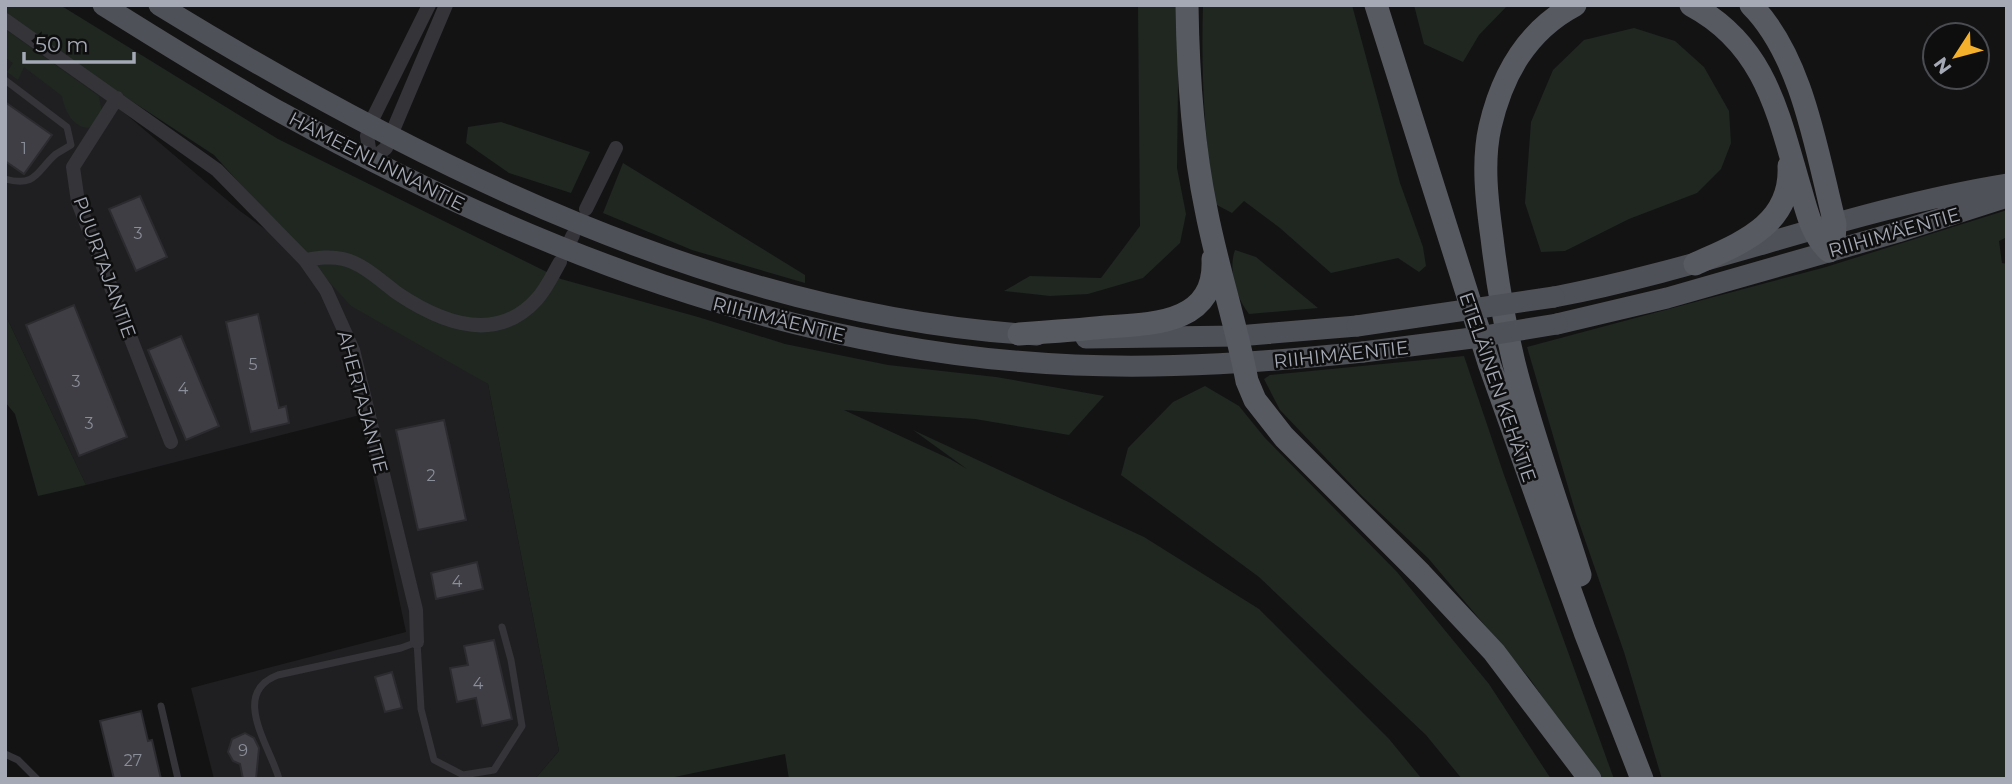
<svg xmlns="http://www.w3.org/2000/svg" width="2012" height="784" viewBox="0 0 2012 784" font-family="Montserrat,sans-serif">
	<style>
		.built { fill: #1f1f21 }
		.green { fill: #1f2720 }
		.building { fill: #3e3e44; stroke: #2c2c30; stroke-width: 2 }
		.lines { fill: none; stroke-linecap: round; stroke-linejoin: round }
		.service { stroke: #343439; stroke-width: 7 }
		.minor { stroke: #343439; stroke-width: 14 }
		.primary { stroke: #4f5158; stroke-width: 21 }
		.trunk { stroke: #575a61; stroke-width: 23 }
		.primary-bridge { stroke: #4f5158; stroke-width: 21 }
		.labels { text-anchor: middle; stroke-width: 5; stroke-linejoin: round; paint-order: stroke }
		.number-label { font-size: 16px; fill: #8a8e99 }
		.street-label { font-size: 19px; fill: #a4a9b5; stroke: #0e0e0f }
	</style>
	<rect width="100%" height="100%" fill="#131314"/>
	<path class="built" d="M5 28 121 110 240 211 334 279 488 384 559 751 535 779H214L191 688 406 632 360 415 86 485 5 314Z"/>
	<path class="green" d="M5 5H60L278 139 561 279 698 317 785 344 888 365 996 377 1104 396 1069 435 975 419 844 410 950 459 967 469 913 430 1144 537 1259 609 1389 739 1422 779H789L785 754 665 779H535L559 751 488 384 351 306 214 155 5 18Z
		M1138 5H1179L1177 168 1186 214 1180 243 1143 278 1088 294 1050 296 1004 291 1030 276 1101 278 1140 226Z
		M1203 5H1352L1400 183 1423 247 1426 266 1419 272 1398 258 1331 273 1280 228 1244 201 1232 213 1215 204C1204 138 1201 72 1203 5Z
		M1414 5H1508L1479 35 1463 62 1424 44Z
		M1634 28 1675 41 1704 67 1729 111 1731 143 1721 169 1697 193 1629 219 1565 251 1541 252 1525 203 1531 122 1553 70 1584 40Z
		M5 29 99 96 102 113 95 127C76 132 65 114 62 96L24 67 18 80 7 72 13 63 5 57Z
		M501 122 590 152 571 193 509 173 466 143 468 127Z
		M623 163 805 275V283L692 250 603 213Z
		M2007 210V237L1999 241 2002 263 2007 264V779H1662L1624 652 1576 514 1527 347 1826 267Z
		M1235 250 1256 257 1318 308 1249 314C1236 298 1228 269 1235 250Z
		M5 314 86 485 38 496 15 414 5 402Z
		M1464 356 1504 475 1614 779H1599L1530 679 1428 558 1362 496 1280 410 1264 379 1270 375Z
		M1205 386 1239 406 1265 438 1397 572 1489 684 1551 779H1462L1426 735 1259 577 1121 475 1128 448 1173 402Z"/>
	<path class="building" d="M5 102 52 135 24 174 5 161Z
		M140 196 167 257 136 271 109 209Z
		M74 305 127 437 79 456 26 325Z
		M258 314 279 408 286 406 289 423 251 432 226 322Z
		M181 336 219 426 186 440 148 350Z
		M444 420 466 520 418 530 396 430Z
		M477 562 483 589 436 599 431 573Z
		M494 640 512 719 482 726 476 698 457 702 450 668 468 665 464 646Z
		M392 672 402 708 385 712 375 677Z
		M141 711 148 741 152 740 161 779H114L100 721Z
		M245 733 254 738 259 748 256 779H243L240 764 233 761 228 752 232 739Z"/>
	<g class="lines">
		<path class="service" d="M5 80 67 127 71 145C66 148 61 151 56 154 37 170 37 188 5 179
			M161 706 178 779
			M5 754 18 760 37 779
			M279 779C271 748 229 693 278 675L401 648 417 642 421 709 434 760 463 775 494 770 522 726 511 660 502 627"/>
		<path class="minor" d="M429 5 370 124 367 136 371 160 386 148 391 135 446 5
			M5 20 217 170 305 260 326 290 353 350 416 610 417 642
			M117 98 73 167 78 202 171 442
			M586 209 616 148
			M571 239 573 235
			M305 260C318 258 330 256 343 259 362 263 381 281 397 293 440 322 496 345 537 299 547 288 553 274 560 262"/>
		<path class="primary" d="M103 5C162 42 221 79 282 113 526 248 792 353 1075 365 1171 369 1267 362 1363 352
			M159 5C422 166 724 317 1037 335
			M1554 297C1707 268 1853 209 2007 184
			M1557 324 1667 298 1898 232 2007 197
			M1086 338 1238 336 1357 326"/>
		<path class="trunk" d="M1187 5C1188 74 1192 141 1206 209 1217 267 1236 323 1247 381L1255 400 1284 437 1421 574 1494 652 1590 779
			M1376 5 1490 366 1585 632 1642 779
			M1575 5C1526 31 1502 75 1490 127 1482 162 1487 202 1492 238 1497 280 1504 322 1514 363 1532 435 1558 504 1580 575
			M1691 5C1766 45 1778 114 1800 188 1807 211 1811 234 1829 251L1834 242 1835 224C1817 154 1803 57 1751 5
			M1695 264C1741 243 1792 225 1789 166
			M1019 334C1048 332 1077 330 1106 327 1153 324 1216 324 1213 259"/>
		<path class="primary-bridge" d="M1357 326 1554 297
			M1363 352 1472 338 1557 324"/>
	</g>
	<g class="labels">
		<g class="number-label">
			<text x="24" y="154">1</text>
			<text x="138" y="239">3</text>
			<text x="253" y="370">5</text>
			<text x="76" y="387">3</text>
			<text x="183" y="394">4</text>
			<text x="89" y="429">3</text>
			<text x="431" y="481">2</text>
			<text x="457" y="587">4</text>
			<text x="478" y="689">4</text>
			<text x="243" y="756">9</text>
			<text x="133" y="766">27</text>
		</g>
		<g class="street-label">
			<text transform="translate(377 161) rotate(27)" y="7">HÄMEENLINNANTIE</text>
			<text transform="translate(1894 232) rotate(-16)" y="7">RIIHIMÄENTIE</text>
			<text transform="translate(105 267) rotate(70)" y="7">PUURTAJANTIE</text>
			<text transform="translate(779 319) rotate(14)" y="7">RIIHIMÄENTIE</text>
			<text transform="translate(1341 354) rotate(-6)" y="7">RIIHIMÄENTIE</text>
			<text transform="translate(1498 387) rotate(71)" y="7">ETELÄINEN KEHÄTIE</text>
			<text transform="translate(363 402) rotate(75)" y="7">AHERTAJANTIE</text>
		</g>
	</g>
	<rect width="2012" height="784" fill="none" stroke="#a4a9b5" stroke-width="14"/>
	<g transform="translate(1956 56) rotate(234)"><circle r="33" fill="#0e0e0f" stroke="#4a4c51" stroke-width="2"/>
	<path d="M0-5L12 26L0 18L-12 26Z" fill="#f4af2b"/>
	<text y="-10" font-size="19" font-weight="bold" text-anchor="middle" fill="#a4a9b5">N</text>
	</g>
	<path d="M24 52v10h110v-10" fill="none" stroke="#a4a9b5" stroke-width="3.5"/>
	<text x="35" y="52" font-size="21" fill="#a4a9b5" stroke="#0e0e0f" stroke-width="5" paint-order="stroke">50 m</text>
</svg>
